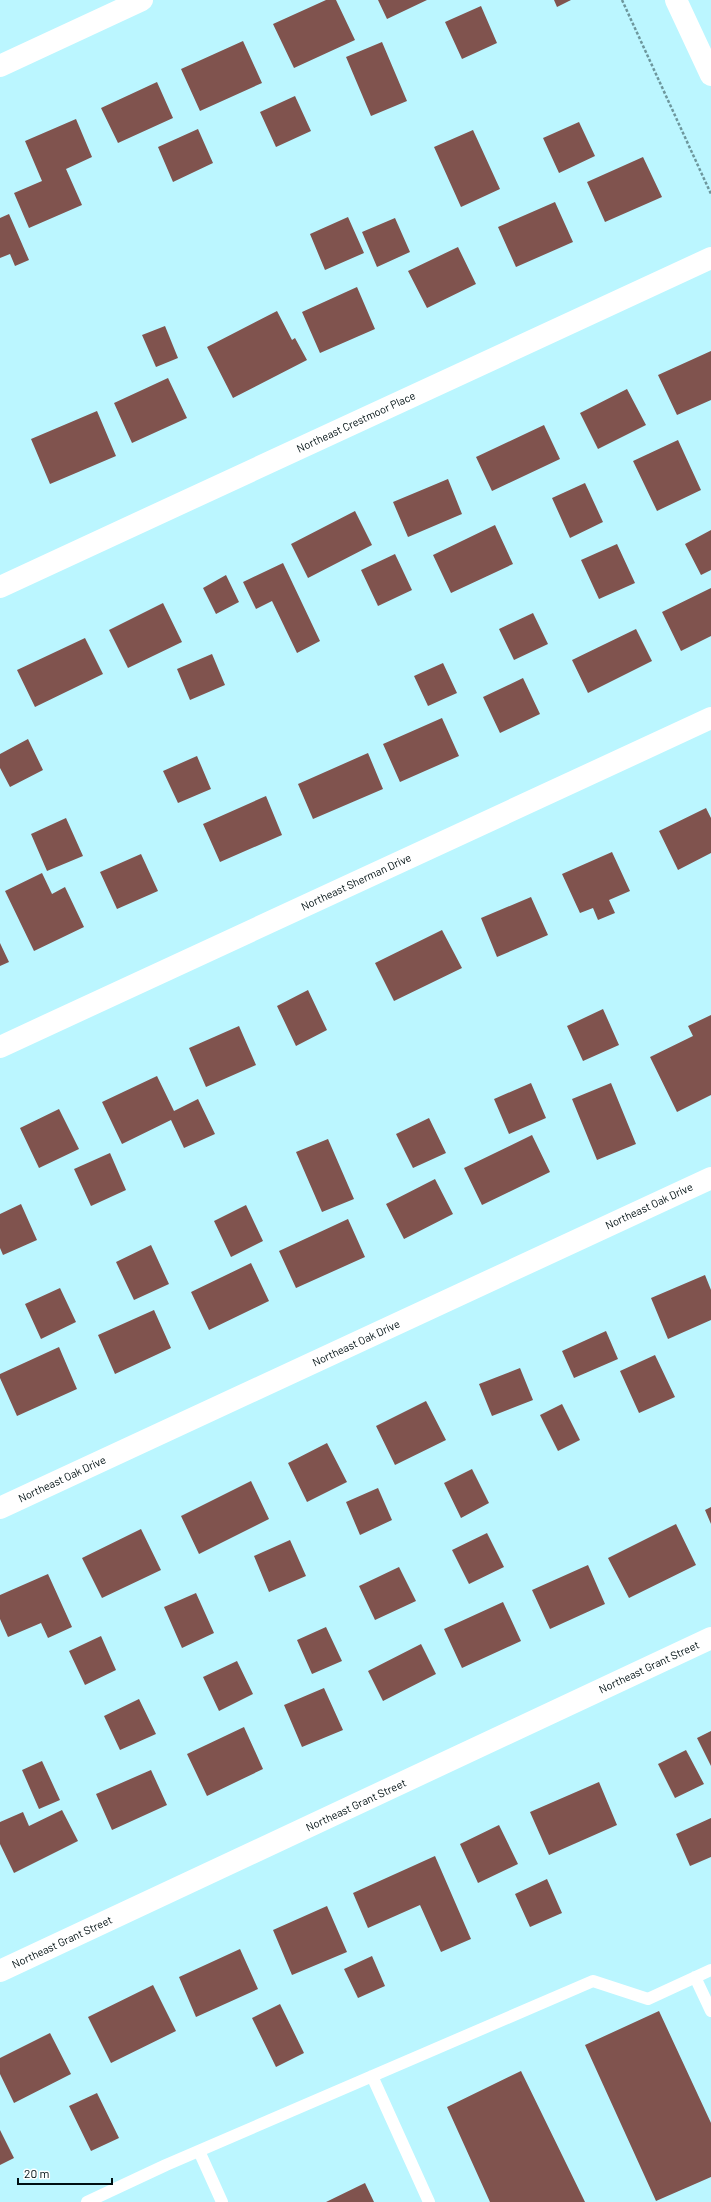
<svg xmlns="http://www.w3.org/2000/svg" width="711" height="2202" viewBox="0 0 711 2202" font-family="Barlow,sans-serif">
	<style>
		.building { fill: #80534e }
		.lines { fill: none; stroke-linecap: round; stroke-linejoin: round }
		.path { stroke: #6d979d; stroke-width: 2.5; stroke-dasharray: 3 2; stroke-linecap: butt }
		.lane { stroke: #fff; stroke-width: 12 }
		.street { stroke: #fff; stroke-width: 22 }
		.secondary { stroke: #fff; stroke-width: 22 }
		.labels { text-anchor: middle; stroke-width: 4; stroke-linejoin: round; paint-order: stroke }
		.street-label { font-size: 11px; fill: #001013; stroke: #fff }
	</style>
	<rect width="100%" height="100%" fill="#bbf6ff"/>
	<path class="building" d="M326 0H336L355 40 294 68 273 24Z
		M378 0H427L387 19Z
		M554 0H571L557 7Z
		M481 6 497 43 462 59 445 22Z
		M243 41 262 83 200 111 181 69Z
		M382 42 407 101 371 116 346 57Z
		M157 82 173 118 118 143 101 108Z
		M295 96 311 131 276 147 260 112Z
		M76 119 92 157 66 169 82 205 29 228 14 193 42 181 25 141Z
		M579 122 595 156 559 173 543 138Z
		M198 129 213 163 173 182 158 147Z
		M473 130 500 189 461 207 434 147Z
		M643 157 662 197 605 222 587 182Z
		M555 202 573 242 516 267 498 227Z
		M9 214 29 260 15 266 10 254 0 258V218Z
		M348 217 364 253 325 270 310 234Z
		M395 218 410 252 377 267 362 232Z
		M458 247 476 284 427 308 408 271Z
		M357 287 375 329 320 353 302 312Z
		M277 311 292 340 295 338 307 360 233 398 207 347Z
		M165 326 178 358 156 367 142 335Z
		M711 351V400L677 415 658 375Z
		M168 378 187 418 132 443 114 403Z
		M627 389 646 425 598 449 580 413Z
		M97 411 116 456 50 484 31 439Z
		M544 425 560 459 492 491 476 457Z
		M678 440 701 490 657 511 633 461Z
		M448 479 462 514 408 537 393 502Z
		M585 483 603 522 570 538 552 498Z
		M355 511 372 545 308 578 291 544Z
		M495 525 513 564 451 593 433 555Z
		M711 530V570L701 575 685 544Z
		M617 544 635 583 599 599 581 560Z
		M395 554 412 590 378 606 361 570Z
		M283 563 320 641 297 653 272 601 256 609 243 582Z
		M226 575 239 602 216 614 203 588Z
		M711 588V636L681 651 662 612Z
		M163 603 182 642 128 668 109 630Z
		M533 613 548 644 514 660 499 629Z
		M636 629 652 661 588 693 572 660Z
		M85 638 103 674 35 707 17 670Z
		M212 654 225 685 190 700 177 669Z
		M443 663 457 693 428 706 414 676Z
		M523 678 540 714 500 733 483 697Z
		M442 718 459 756 400 782 383 744Z
		M28 739 43 770 10 787 0 768V754Z
		M368 753 383 789 313 819 298 784Z
		M197 756 211 789 178 803 163 771Z
		M266 796 282 835 220 862 203 824Z
		M706 808 711 818V853L678 870 659 831Z
		M66 818 83 856 47 871 31 834Z
		M612 852 630 891 609 900 615 913 598 920 593 908 580 913 562 874Z
		M141 854 158 891 117 909 100 872Z
		M42 873 52 894 65 887 84 927 34 951 5 891Z
		M531 897 548 935 497 957 481 918Z
		M442 930 462 968 394 1001 375 963Z
		M0 943 9 962 0 966Z
		M308 990 327 1030 296 1046 277 1006Z
		M603 1009 619 1045 583 1061 567 1026Z
		M711 1015V1095L677 1112 650 1057 693 1036 688 1026Z
		M239 1026 256 1065 206 1087 189 1048Z
		M157 1076 174 1111 198 1099 215 1134 184 1148 171 1120 122 1144 102 1102Z
		M531 1083 546 1118 509 1134 494 1099Z
		M611 1083 636 1144 597 1160 572 1099Z
		M59 1109 79 1149 39 1168 20 1128Z
		M429 1118 446 1153 413 1168 396 1134Z
		M532 1135 550 1172 482 1205 464 1168Z
		M328 1139 354 1199 322 1212 296 1152Z
		M110 1153 126 1190 91 1206 74 1169Z
		M435 1179 453 1214 404 1239 386 1204Z
		M21 1204 37 1240 3 1255 0 1248V1214Z
		M246 1205 263 1241 231 1257 214 1221Z
		M348 1219 365 1257 296 1288 279 1251Z
		M151 1245 169 1284 134 1300 116 1262Z
		M251 1263 269 1301 209 1330 191 1292Z
		M705 1275 711 1290V1320L668 1339 651 1298Z
		M60 1288 76 1322 41 1339 25 1304Z
		M154 1310 171 1348 115 1374 98 1335Z
		M606 1331 618 1359 574 1378 562 1351Z
		M59 1347 77 1389 17 1416 0 1378V1374Z
		M655 1355 675 1397 639 1413 620 1371Z
		M520 1368 533 1400 492 1416 479 1384Z
		M426 1401 446 1440 395 1465 376 1426Z
		M562 1404 580 1440 558 1451 540 1415Z
		M327 1443 347 1482 307 1502 288 1463Z
		M472 1469 489 1503 461 1518 444 1483Z
		M251 1481 269 1519 199 1554 181 1516Z
		M378 1488 392 1520 360 1535 346 1502Z
		M711 1507V1524L705 1510Z
		M676 1524 696 1565 629 1598 608 1558Z
		M141 1529 161 1570 102 1598 82 1558Z
		M487 1533 504 1567 469 1584 452 1550Z
		M290 1540 306 1576 269 1592 254 1556Z
		M588 1565 605 1604 550 1629 532 1590Z
		M399 1567 416 1601 375 1620 359 1586Z
		M48 1574 72 1627 48 1638 41 1623 8 1637 0 1619V1595Z
		M196 1593 214 1633 182 1648 164 1607Z
		M503 1602 521 1641 462 1668 444 1629Z
		M326 1627 342 1661 312 1674 297 1640Z
		M101 1636 116 1670 85 1685 69 1651Z
		M421 1644 436 1674 383 1701 368 1671Z
		M237 1661 253 1694 219 1711 203 1677Z
		M324 1688 343 1730 302 1747 284 1705Z
		M139 1699 156 1734 120 1750 104 1716Z
		M244 1727 263 1769 207 1796 187 1754Z
		M711 1731V1766L697 1738Z
		M686 1750 704 1784 675 1798 658 1764Z
		M42 1761 60 1800 39 1809 22 1770Z
		M151 1770 167 1805 112 1830 96 1794Z
		M599 1782 617 1825 549 1855 530 1812Z
		M62 1810 78 1841 14 1873 0 1844V1822L23 1812 29 1826Z
		M711 1818V1857L690 1866 676 1834Z
		M499 1825 518 1864 478 1883 460 1844Z
		M435 1856 471 1939 441 1952 420 1905 368 1928 353 1893Z
		M547 1879 562 1913 530 1927 515 1894Z
		M327 1906 347 1952 292 1975 273 1930Z
		M240 1949 258 1989 196 2017 179 1977Z
		M372 1956 385 1986 358 1998 344 1969Z
		M153 1985 176 2031 111 2063 88 2017Z
		M280 2004 304 2053 276 2067 252 2018Z
		M659 2011 711 2123V2177L656 2201 585 2045Z
		M50 2033 71 2074 14 2103 0 2074V2058Z
		M521 2071 585 2202H490L447 2107Z
		M97 2093 119 2138 91 2151 69 2106Z
		M0 2130 14 2158 0 2165Z
		M365 2183 374 2202H326Z"/>
	<g class="lines">
		<path class="path" d="M622 0 711 194"/>
		<path class="lane" d="M695 1977 711 2011
			M372 2076 429 2202
			M199 2151 222 2202
			M87 2202 166 2165 593 1981 648 1999 711 1970"/>
		<path class="street" d="M0 66 142 0
			M0 587 711 258
			M0 1047 711 718
			M0 1508 711 1178
			M0 1971 711 1638"/>
		<path class="secondary" d="M676 0 711 75"/>
	</g>
	<g class="labels">
		<g class="street-label">
			<text transform="translate(356 422) rotate(-25)" y="4">Northeast Crestmoor Place</text>
			<text transform="translate(356 882) rotate(-25)" y="4">Northeast Sherman Drive</text>
			<text transform="translate(649 1206) rotate(-25)" y="4">Northeast Oak Drive</text>
			<text transform="translate(356 1343) rotate(-25)" y="4">Northeast Oak Drive</text>
			<text transform="translate(62 1479) rotate(-25)" y="4">Northeast Oak Drive</text>
			<text transform="translate(649 1667) rotate(-25)" y="4">Northeast Grant Street</text>
			<text transform="translate(356 1805) rotate(-25)" y="4">Northeast Grant Street</text>
			<text transform="translate(62 1942) rotate(-25)" y="4">Northeast Grant Street</text>
		</g>
	</g>
	<path d="M18 2178v6h94v-6" fill="none" stroke="#001013" stroke-width="2"/>
	<text x="24" y="2178" font-size="12" fill="#001013" stroke="#ffffff" stroke-width="3" paint-order="stroke">20 m</text>
</svg>
